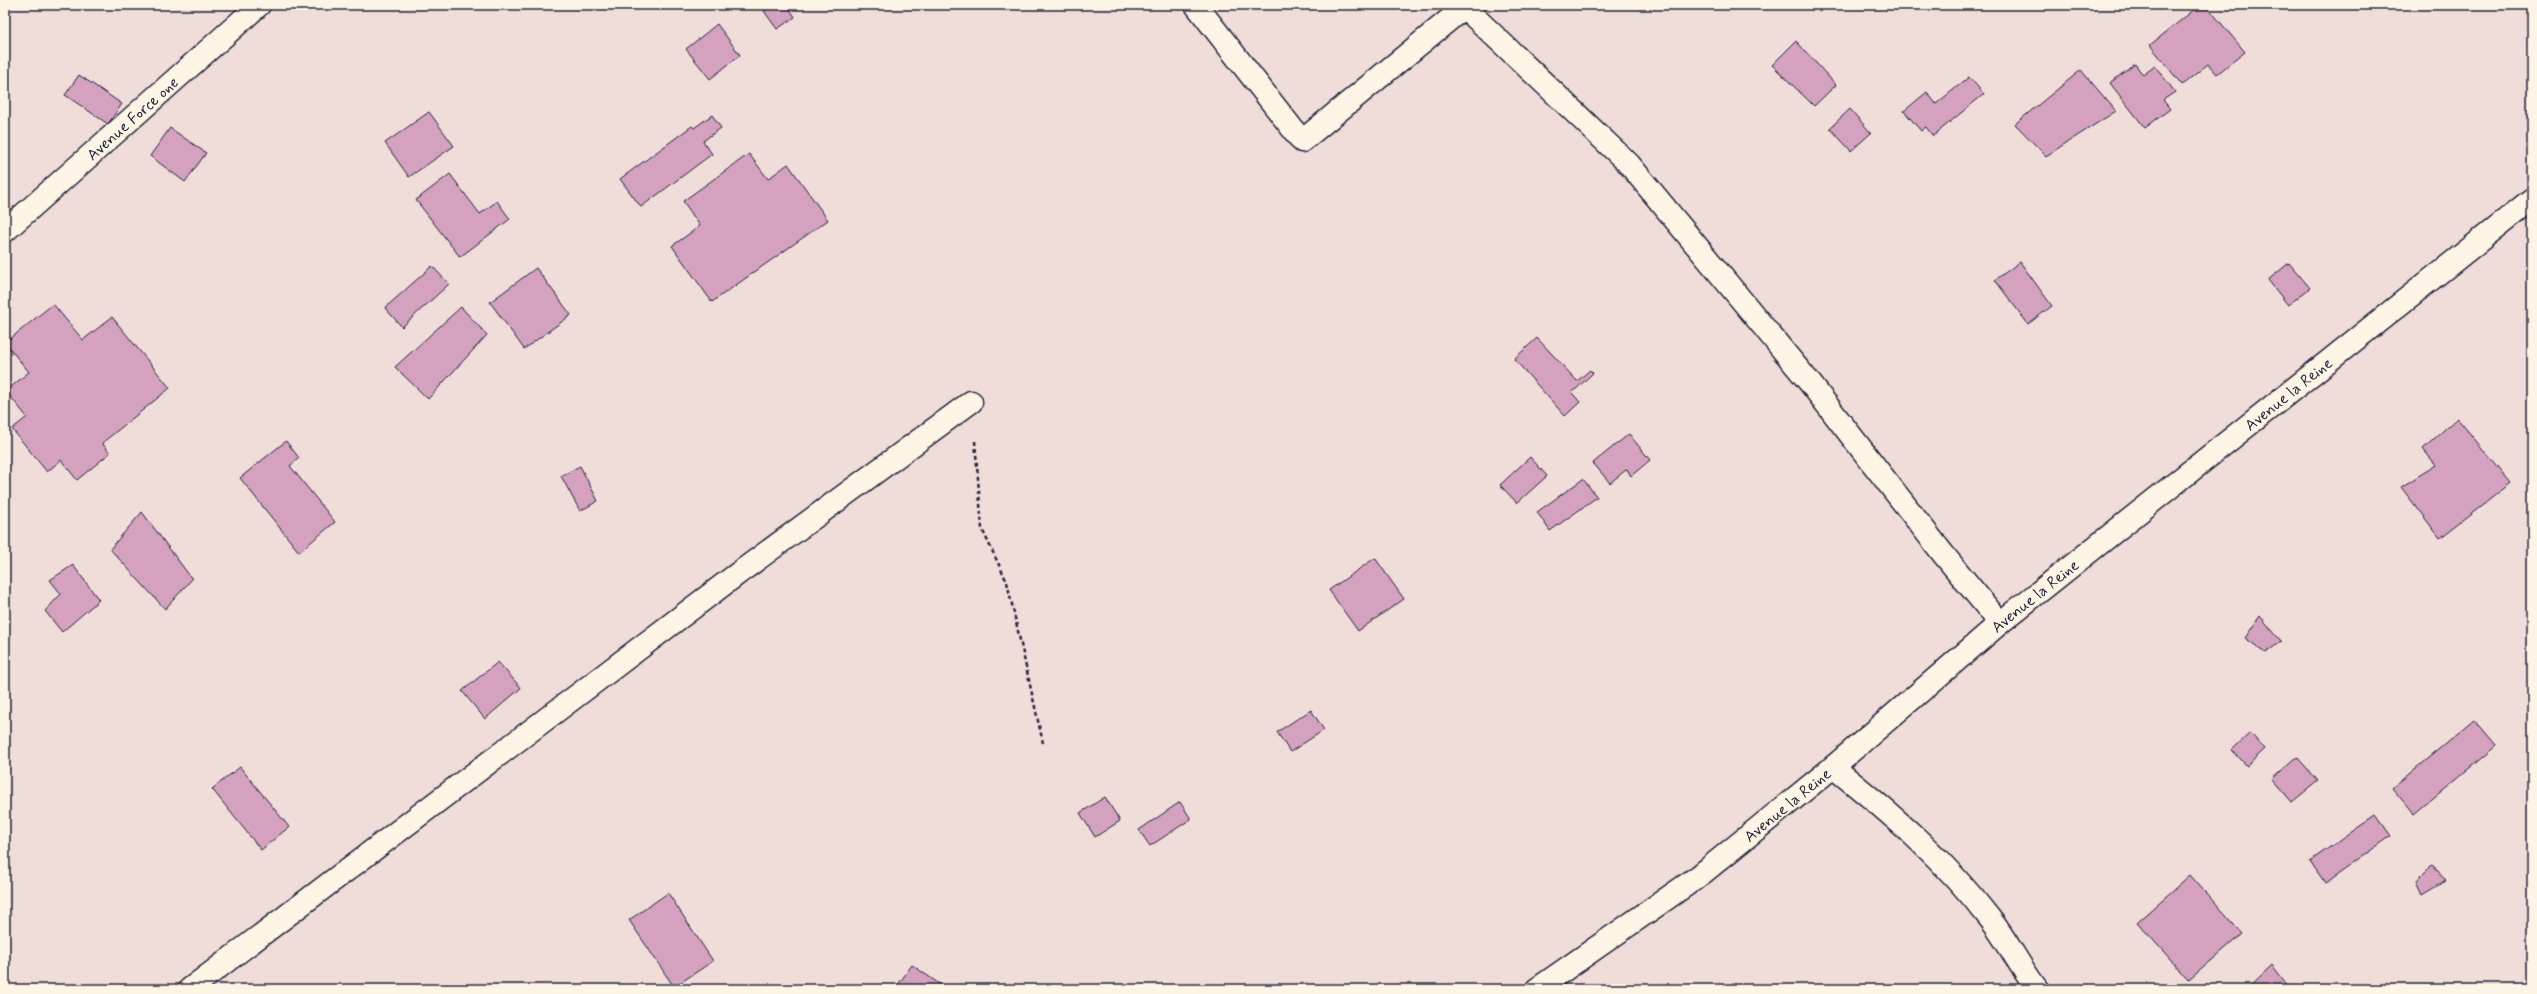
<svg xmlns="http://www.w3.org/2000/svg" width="2537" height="994" viewBox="0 0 2537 994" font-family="Mynerve,sans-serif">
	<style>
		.building { fill: #d4a2be; stroke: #22223b }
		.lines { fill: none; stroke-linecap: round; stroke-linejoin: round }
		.minor-casing { stroke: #22223b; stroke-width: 25 }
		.path { stroke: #22223b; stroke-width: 2.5; stroke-dasharray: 4 3; stroke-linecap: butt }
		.minor { stroke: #fcf5e5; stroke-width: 22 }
		.labels { text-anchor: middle; stroke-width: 3.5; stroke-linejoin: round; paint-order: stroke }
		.street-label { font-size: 16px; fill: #22223b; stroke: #fcf5e5 }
	</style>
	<rect width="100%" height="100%" fill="#f0dcd9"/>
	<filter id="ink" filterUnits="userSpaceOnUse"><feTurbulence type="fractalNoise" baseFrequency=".025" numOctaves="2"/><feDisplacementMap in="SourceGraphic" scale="8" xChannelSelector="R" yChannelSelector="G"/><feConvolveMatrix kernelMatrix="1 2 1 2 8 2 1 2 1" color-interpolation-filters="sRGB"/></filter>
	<g filter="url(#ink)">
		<path class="building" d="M772 5H787L795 17 777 29 764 11Z
			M2128 5H2139L2132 10Z
			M2200 5H2206L2245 52 2217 74 2208 64 2182 85 2150 45Z
			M717 24 740 55 710 79 686 49Z
			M1796 41 1836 85 1814 106 1772 65Z
			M2135 64 2143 75 2155 66 2175 92 2163 100 2170 109 2145 128 2110 83Z
			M2081 70 2116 111 2046 156 2015 124Z
			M79 75 122 104 108 124 65 95Z
			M1969 77 1984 94 1933 136 1926 127 1921 131 1904 111 1927 92 1936 104Z
			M1850 109 1871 133 1851 151 1830 128Z
			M429 112 454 146 409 177 385 143Z
			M712 115 721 128 703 141 712 154 641 207 620 179 692 126 694 128Z
			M170 128 206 153 185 182 150 156Z
			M749 154 768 179 788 164 828 220 712 302 672 246 700 226 683 201Z
			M450 174 480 214 497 201 510 219 460 257 416 200Z
			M2020 262 2052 306 2028 324 1995 280Z
			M2289 263 2310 288 2288 305 2268 280Z
			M432 266 449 284 402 327 385 308Z
			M536 268 571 315 524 349 490 302Z
			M53 304 83 340 112 317 170 388 102 443 110 453 77 480 61 460 47 472 12 429 27 417 6 391 29 372 5 343Z
			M461 307 487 335 428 399 395 367Z
			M1537 338 1577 381 1590 370 1593 373 1572 393 1580 402 1565 416 1514 359Z
			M2457 418 2511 483 2440 538 2401 487 2436 465 2423 449Z
			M1629 434 1650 460 1631 476 1627 469 1610 483 1593 463Z
			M286 441 299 458 290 466 335 522 299 552 240 478Z
			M1530 457 1547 476 1517 503 1500 485Z
			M580 466 598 501 580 511 561 476Z
			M1583 479 1597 497 1550 531 1537 512Z
			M142 512 192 579 165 609 110 549Z
			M1375 558 1404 599 1358 631 1329 590Z
			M73 565 99 600 62 632 45 611 61 594 50 580Z
			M2260 616 2281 641 2266 653 2245 638Z
			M498 662 521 688 485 719 462 691Z
			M1311 710 1324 730 1290 752 1277 732Z
			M2474 720 2496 746 2414 814 2392 788Z
			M2250 733 2265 749 2247 766 2232 750Z
			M2297 757 2318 781 2292 802 2272 779Z
			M240 767 289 827 261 850 212 789Z
			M1105 797 1120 821 1095 837 1080 813Z
			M1180 802 1191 819 1150 846 1139 830Z
			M2376 815 2391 836 2325 883 2310 861Z
			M2431 867 2446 880 2423 894 2417 881Z
			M2190 875 2242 934 2189 980 2137 922Z
			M668 893 713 961 674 987 629 920Z
			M912 965 941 985 938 989H895Z
			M2272 965 2289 987 2286 989H2247Z"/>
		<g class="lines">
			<defs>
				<g id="minor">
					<path d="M1196 5 1302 141 1467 5"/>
					<path d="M1464 7 1629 164 1810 383 1944 555 2000 623"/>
					<path id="s1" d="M5 231 259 5"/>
					<path d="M1833 767C1894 816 1943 858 1991 920 2008 942 2020 967 2037 989"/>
					<path d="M190 989 736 575 971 402"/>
					<path id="s2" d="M1537 989 1699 876 1833 767 2000 623 2532 199"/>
				</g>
			</defs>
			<use href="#minor" class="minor-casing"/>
			<path class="path" d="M975 441 982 529 1007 582 1043 743"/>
			<use href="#minor" class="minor"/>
		</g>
	</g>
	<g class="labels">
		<g class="street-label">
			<text dy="6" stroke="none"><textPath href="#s1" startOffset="170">Avenue Force one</textPath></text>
			<text dy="6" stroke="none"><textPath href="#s2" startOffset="959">Avenue la Reine</textPath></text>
			<text dy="6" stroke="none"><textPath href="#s2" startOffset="635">Avenue la Reine</textPath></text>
			<text dy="6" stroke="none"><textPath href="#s2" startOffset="311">Avenue la Reine</textPath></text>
		</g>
	</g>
	<rect width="2537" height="994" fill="none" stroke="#fcf5e5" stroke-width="20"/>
	<rect x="10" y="10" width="2517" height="974" fill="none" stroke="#22223b" stroke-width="1.5" filter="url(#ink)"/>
</svg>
